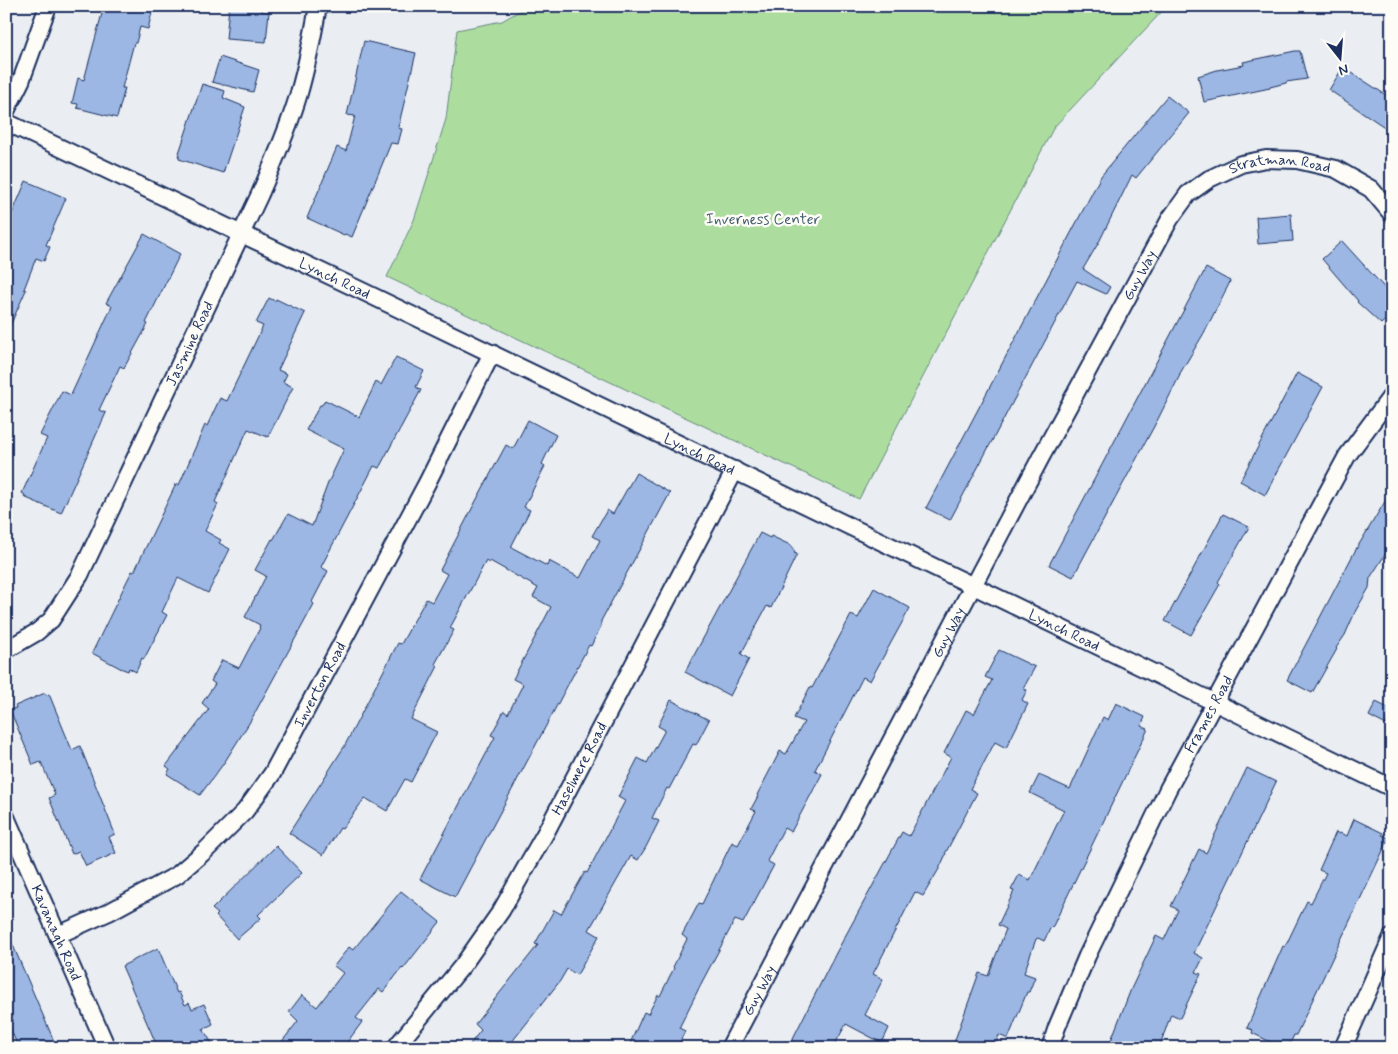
<svg xmlns="http://www.w3.org/2000/svg" width="1398" height="1054" viewBox="0 0 1398 1054" font-family="Mynerve,sans-serif">
	<style>
		.green { fill: #addd9e; stroke: #64867e }
		.building { fill: #9cb7e3; stroke: #1b2f5e }
		.lines { fill: none; stroke-linecap: round; stroke-linejoin: round }
		.street-casing { stroke: #1b2f5e; stroke-width: 20 }
		.street { stroke: #fdfcf7; stroke-width: 16 }
		.labels { text-anchor: middle; stroke-width: 5; stroke-linejoin: round; paint-order: stroke }
		.street-label { font-size: 15px; fill: #1b2f5e; stroke: #fdfcf7 }
		.park-label { font-size: 15px; fill: #405a6e; stroke: #fdfcf7 }
	</style>
	<rect width="100%" height="100%" fill="#eaeef3"/>
	<filter id="ink" filterUnits="userSpaceOnUse"><feTurbulence type="fractalNoise" baseFrequency=".02" numOctaves="2"/><feDisplacementMap in="SourceGraphic" scale="10" xChannelSelector="R" yChannelSelector="G"/><feConvolveMatrix kernelMatrix="1 2 1 2 8 2 1 2 1" color-interpolation-filters="sRGB"/></filter>
	<g filter="url(#ink)">
		<path class="green" d="M528 6H1167L1054 127 859 499 387 277 414 220 446 119 457 30 502 21Z"/>
		<path class="building" d="M104 6H118L136 11V8L152 12 148 29 140 27 136 43H134L122 88H125L117 118 77 108 78 104 72 103 78 78 84 80Z
			M229 6H262L261 11 269 12 266 42 226 39Z
			M364 41 416 53 398 128 402 129 398 144 391 143 352 237 345 234 344 235 307 218 337 147 346 151 355 116 347 115Z
			M1295 51H1300L1307 79 1286 82V83L1270 87V88L1204 102 1198 76 1217 70 1244 65 1243 62Z
			M220 57 259 70 253 92 212 82Z
			M1343 67 1392 99V132L1329 90Z
			M202 84 225 91 223 98 245 107 223 173 179 159V156H178Z
			M1167 96 1189 113 1136 178 1132 175 1099 242 1083 269 1110 287 1106 294 1077 281 950 520 926 508 1101 176Z
			M26 181 66 198 46 245 50 247 44 261 36 258 24 289 26 290 6 335V228Z
			M1291 214 1293 241 1258 244 1256 217Z
			M144 234 180 254 146 323 148 324 124 368 120 366 99 410 106 413 61 513 24 497 25 495 22 493 47 438 40 435 62 391 71 395 112 306 106 303Z
			M1342 241 1392 296V314L1381 324 1357 302 1358 301 1322 259Z
			M1206 268 1230 281 1229 284 1204 333 1179 375H1180L1158 419 1073 577 1049 565Z
			M269 298 275 301 276 299 305 313 278 370 287 374 283 382 293 387 268 437 248 429 215 502 218 504 205 531 221 540 219 543 230 549 208 593 178 578 162 612 167 615 144 659 142 658 136 672 129 668 128 671 120 668 92 653 125 585 132 571 134 572 176 484 179 485 205 425 207 426 220 398 227 401 263 326 256 323Z
			M396 357 424 371 416 387 421 390 379 468 374 466 321 567 328 571 312 602 314 604 251 720 224 763 200 795 167 774 170 769 166 766 209 709 202 703 215 684 211 681 222 660 239 668 260 628 259 627 260 625 245 617 266 576 255 570 272 539 273 540 288 514 312 526 328 483 344 449 306 430 320 405H322L325 400 359 417 376 382 381 385Z
			M1297 373 1323 387 1265 495 1240 481Z
			M528 420 556 435 542 464 545 466 524 507 530 510 511 547 547 566 549 561 580 578 600 540 592 536 607 510 613 514 636 473 670 493 601 621V626L591 646 589 645 455 897 420 879 495 737 491 735 504 711 508 714 523 684 513 679 551 607 533 597 538 588 490 561 489 563 486 561 450 628 454 630 435 664 438 666 411 719 437 732 411 782 405 779 387 811 365 798 342 829 340 828 323 855 289 833 344 747 398 643 401 644 426 599 432 602 447 574 440 570 477 499 506 445 513 449Z
			M1392 490V544L1370 578 1369 588 1356 610 1345 635 1336 648 1337 649 1312 693 1287 680 1355 551Z
			M1223 514 1249 527 1218 582 1220 584 1191 635 1165 621Z
			M760 533 770 538 771 536 788 544 793 547 792 549 795 551 794 553 797 554 771 608 767 606 741 654 749 659 730 696 685 672Z
			M874 588 910 608 870 681 863 677 815 770 822 774 791 832 784 828 767 861 774 865 743 923 735 920 703 980 679 1028 685 1031 677 1048H628L644 1012 648 1014 658 995 660 996 674 968 673 967 687 939 682 935 699 903 702 904 732 842 738 845 756 811 751 809 758 796 757 795 780 751 786 754 804 722 794 718 810 687 812 688 851 615 858 618Z
			M999 650 1035 667 1023 689 1027 690 1022 700 1028 704 1006 748 995 742 970 789 977 793 945 854H946L939 869 923 896 915 892 873 974 883 979 865 1015 889 1028 882 1043 846 1024 833 1048H788L836 953 902 832 909 836 951 757 944 753 954 734 966 710 974 714 992 680 985 677Z
			M45 693 46 695 49 694 72 750 80 746 115 834 109 837 116 853 86 866 79 851 72 854 49 798 55 795 41 762 33 765 10 710 16 708 15 706Z
			M671 700 709 720 696 745 693 744 669 789 667 788 652 818 659 821 646 847 638 860 631 856 589 930 599 936 577 975 567 969 560 981 507 1048H467L481 1030 475 1024 538 945 535 944 554 910 561 914 585 872 587 873 625 801 618 797 638 758 647 763 665 730 658 726Z
			M1376 702 1392 710V714L1386 725 1369 716Z
			M1116 703 1145 717 1141 726 1148 729 1052 928 1051 927 1044 941 1038 938 1036 939 1024 973 1035 977 1029 992H1027L1008 1039 999 1035 994 1048H952L979 973 988 976 1006 929 998 925 1014 891 1011 890 1019 875 1030 880 1064 810 1030 793 1039 775 1070 789 1103 717 1108 720Z
			M1247 768 1276 782 1194 953 1203 958 1196 972 1201 974 1180 1018 1171 1014 1159 1048H1108L1131 989 1156 936 1164 940 1178 910 1171 906 1199 849 1206 853Z
			M1354 819 1383 833 1382 835 1389 838 1296 1035H1294L1288 1048H1283L1252 1033 1253 1030 1247 1028 1283 946 1285 947 1307 901 1311 903 1326 873 1319 870 1336 832 1339 834 1340 833 1347 836Z
			M276 846 302 873 258 915 261 918 237 939 216 916 218 914 212 909Z
			M401 891 440 922 403 969 402 968 383 992 379 989 356 1018 362 1022 343 1048H277L298 1021 289 1012 302 995 317 1007 343 973 334 966 349 947 353 950Z
			M6 929 57 1048H19L6 1020Z
			M158 948 177 993 179 992 185 1005 189 1003 192 1009 204 1004 213 1024 203 1029 215 1048H158L122 966Z"/>
		<g class="lines">
			<defs>
				<g id="street">
					<path d="M6 111 21 81 48 6"/>
					<path id="s1" d="M6 122 364 292 1392 788"/>
					<path id="s2" d="M6 650 37 632 51 620 80 575 260 194C274 161 289 128 299 93 307 65 313 35 318 6"/>
					<path id="s3" d="M6 817 107 1048"/>
					<path id="s4" d="M58 935 109 912 177 875 205 851 245 811 272 774 427 483 492 353"/>
					<path id="s5" d="M395 1048 463 965 501 911 546 832 735 470"/>
					<path id="s6" d="M729 1048 1041 457 1170 219 1188 194 1209 179 1241 164 1266 159 1297 160 1336 169 1371 189 1392 214"/>
					<path id="s7" d="M1050 1048 1057 1027 1087 956 1168 789 1347 456 1392 395"/>
					<path d="M1343 1048 1392 937"/>
				</g>
			</defs>
			<use href="#street" class="street-casing"/>
			<use href="#street" class="street"/>
		</g>
	</g>
	<g class="labels">
		<g class="street-label">
			<text dy="5" stroke="none"><textPath href="#s6" startOffset="1070">Stratman Road</textPath></text>
			<text dy="5" stroke="none"><textPath href="#s6" startOffset="875">Guy Way</textPath></text>
			<text dy="5" stroke="none"><textPath href="#s1" startOffset="364">Lynch Road</textPath></text>
			<text dy="5" stroke="none"><textPath href="#s2" startOffset="364">Jasmine Road</textPath></text>
			<text dy="5" stroke="none"><textPath href="#s1" startOffset="769">Lynch Road</textPath></text>
			<text dy="5" stroke="none"><textPath href="#s1" startOffset="1174">Lynch Road</textPath></text>
			<text dy="5" stroke="none"><textPath href="#s6" startOffset="470">Guy Way</textPath></text>
			<text dy="5" stroke="none"><textPath href="#s4" startOffset="374">Inverton Road</textPath></text>
			<text dy="5" stroke="none"><textPath href="#s7" startOffset="370">Frames Road</textPath></text>
			<text dy="5" stroke="none"><textPath href="#s5" startOffset="336">Haselmere Road</textPath></text>
			<text dy="5" stroke="none"><textPath href="#s3" startOffset="126">Kavanagh Road</textPath></text>
			<text dy="5" stroke="none"><textPath href="#s6" startOffset="65">Guy Way</textPath></text>
		</g>
		<g class="park-label">
			<text x="763" y="224">Inverness Center</text>
		</g>
	</g>
	<rect width="1398" height="1054" fill="none" stroke="#fdfcf7" stroke-width="25"/>
	<rect x="12" y="12" width="1373" height="1029" fill="none" stroke="#1b2f5e" stroke-width="2" filter="url(#ink)"/>
	<g transform="translate(1340 58) rotate(163)" stroke="#fdfcf7" stroke-width="4" paint-order="stroke">
	<path d="M0-4L9 19L0 12L-9 19Z" fill="#1b2f5e"/>
	<text y="-8" font-size="14" font-weight="bold" text-anchor="middle" fill="#1b2f5e">N</text>
	</g>
</svg>
